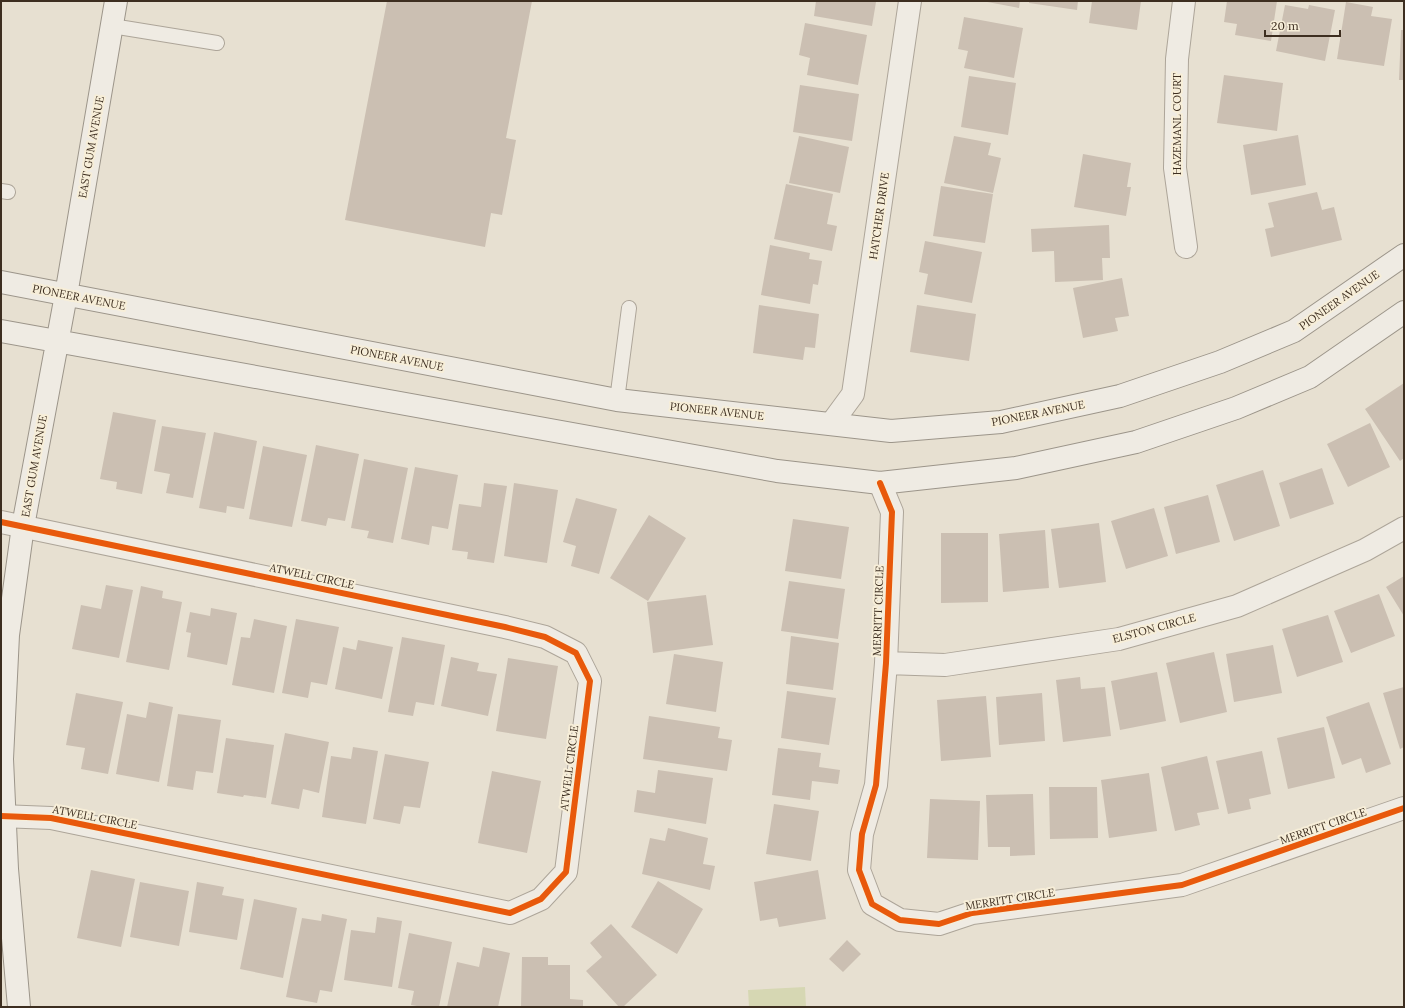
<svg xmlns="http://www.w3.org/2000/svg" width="1405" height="1008" viewBox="0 0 1405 1008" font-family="Lora,serif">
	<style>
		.green { fill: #d6d7b3 }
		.building { fill: #cbbfb2 }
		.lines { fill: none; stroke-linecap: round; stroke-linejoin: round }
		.lane-casing { stroke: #ada599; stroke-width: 16 }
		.street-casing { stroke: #ada599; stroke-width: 24 }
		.secondary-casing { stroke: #9c958a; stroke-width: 24 }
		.lane { stroke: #efebe3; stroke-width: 14 }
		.street { stroke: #efebe3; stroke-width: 22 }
		.secondary { stroke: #efebe3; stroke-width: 22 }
		.cycleway-casing { stroke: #f7eed8; stroke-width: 8 }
		.cycleway { stroke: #e8590c; stroke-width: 6 }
		.labels { text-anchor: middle; stroke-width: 4; stroke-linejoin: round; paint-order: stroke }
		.street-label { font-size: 11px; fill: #3d2e20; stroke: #f7eed8 }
	</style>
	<rect width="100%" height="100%" fill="#e7e0d1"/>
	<path class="green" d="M805 987 806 1007H749L748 990Z"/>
	<path class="building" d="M387 1H532L506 138 516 140 502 215 491 213 485 247 345 220Z
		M816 1 876 2 872 26 814 16Z
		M982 1H1020L1019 8Z
		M1029 1H1078L1077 10 1029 3Z
		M1092 1H1141L1137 30 1089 23Z
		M1227 1H1277L1271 41 1235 35 1237 24 1224 22Z
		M1346 2 1373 7 1371 16 1392 19 1384 66 1337 59Z
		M1285 5 1308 9 1309 5 1335 10 1325 61 1276 51Z
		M964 17 1023 28 1014 78 964 68 968 51 958 49Z
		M805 23 867 35 858 85 807 75 810 58 799 55Z
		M1401 30H1404V80H1399Z
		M1224 75 1283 83 1277 131 1217 123Z
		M969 76 1016 83 1008 135 961 127Z
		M800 85 859 94 852 141 793 132Z
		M1298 135 1306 185 1251 195 1243 145Z
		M799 136 849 147 840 193 789 183Z
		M954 136 991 143 988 155 1001 158 993 193 944 183Z
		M1083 154 1131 163 1127 187H1131L1126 216 1074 207Z
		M786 184 833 194 827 224 837 226 832 251 774 239Z
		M941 186 993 194 985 243 933 236Z
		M1317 192 1322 210 1334 207 1342 240 1271 257 1265 229 1274 227 1268 203Z
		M1109 225 1110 258H1102L1103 280 1055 282 1054 251 1032 252 1031 229Z
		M925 241 982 252 972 303 924 294 928 274 919 272Z
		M770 245 810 253 809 259 822 261 818 285 813 284 810 304 761 295Z
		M1122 278 1129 316 1115 318 1118 331 1083 338 1073 288Z
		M759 305 819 314 815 348 805 347 803 360 753 353Z
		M917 305 976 314 969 361 910 352Z
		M1404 383V458L1400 461 1365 409Z
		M113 412 156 420 142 494 116 489 117 482 100 479Z
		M1370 423 1390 467 1348 487 1327 444Z
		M162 426 206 433 193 498 166 493 170 474 154 471Z
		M214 432 257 441 244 509 227 506 226 513 199 508Z
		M316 445 359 454 345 521 328 518 326 526 301 521Z
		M263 446 307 455 292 527 249 519Z
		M364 459 408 468 393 543 367 538 369 531 351 528Z
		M415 467 458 475 448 529 432 526 429 545 401 539Z
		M1322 468 1334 504 1290 519 1279 483Z
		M1263 470 1280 526 1234 541 1216 485Z
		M484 483 507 486 494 563 467 559 468 552 452 550 459 504 481 507Z
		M514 483 558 490 547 563 504 556Z
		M1208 495 1220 542 1176 554 1164 507Z
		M576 498 617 509 599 574 571 566 576 546 563 542Z
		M1154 508 1168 556 1126 569 1111 521Z
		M649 515 686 538 648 601 610 578Z
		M793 519 849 527 841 579 785 571Z
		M1099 523 1106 582 1059 588 1051 529Z
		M1045 530 1049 588 1003 592 999 534Z
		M941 533H988V602L941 603Z
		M1404 576V616L1386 587Z
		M789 581 845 589 838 639 781 631Z
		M106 585 133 590 119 658 72 649 81 605 101 609Z
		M141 586 163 591 162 598 182 602 169 670 126 662Z
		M1379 594 1395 636 1351 653 1334 611Z
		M706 595 713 645 653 653 647 602Z
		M211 608 237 613 227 665 187 657 191 633 186 632 190 612 210 616Z
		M1328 615 1343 662 1297 677 1282 629Z
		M254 619 287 626 274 693 232 685 241 637 250 638Z
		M296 619 339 627 327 685 311 682 308 698 282 693Z
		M791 636 839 643 833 690 786 684Z
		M402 637 445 645 434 705 416 702 413 716 388 712Z
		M358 640 393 647 382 699 335 689 343 647 356 650Z
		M1273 645 1282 693 1234 702 1226 654Z
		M1214 652 1227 712 1180 723 1166 663Z
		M674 654 723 662 716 712 666 704Z
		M451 657 479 663 477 671 497 674 488 716 441 706Z
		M508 658 558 666 546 739 496 731Z
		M1157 672 1166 721 1120 730 1111 681Z
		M1080 677 1081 689 1105 687 1111 736 1063 742 1056 680Z
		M1404 687V747L1400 749 1383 693Z
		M787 691 836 698 829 745 781 738Z
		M76 693 123 702 108 774 81 769 85 748 66 745Z
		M1042 693 1045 741 999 745 996 697Z
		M986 696 991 757 941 761 937 700Z
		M149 702 173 707 159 782 116 774 127 714 146 718Z
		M1369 702 1391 764 1366 773 1361 758 1342 765 1326 717Z
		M178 714 221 720 213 773 196 771 193 790 167 786Z
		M649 716 720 727 718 738 732 740 727 771 643 759Z
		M1324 727 1335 778 1288 789 1277 738Z
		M285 733 329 742 319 793 303 789 299 809 271 804Z
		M226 738 274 745 266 798 244 795 243 797 217 793Z
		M353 747 378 751 366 824 322 817 331 756 351 759Z
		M778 748 821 753 819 767 840 770 838 784 812 781 810 800 772 795Z
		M1262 751 1271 794 1249 799 1251 809 1228 814 1216 761Z
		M385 754 429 762 420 808 404 806 400 824 373 819Z
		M1207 756 1219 809 1197 813 1200 825 1175 831 1161 767Z
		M658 770 713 778 706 824 634 812 637 790 655 793Z
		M492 771 541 781 527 853 478 843Z
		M1149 773 1157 831 1109 838 1101 780Z
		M1049 787H1097L1098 838 1050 839Z
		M1033 794 1035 855 1010 856V847H988L986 795Z
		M930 799 980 801 978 860 927 858Z
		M774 804 819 811 811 861 766 854Z
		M668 828 708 838 703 864 715 866 710 890 642 874 650 838 665 841Z
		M91 870 135 879 121 947 77 938Z
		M818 870 826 919 779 927 777 918 760 921 754 882Z
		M658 881 703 909 677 954 631 927Z
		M140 882 189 891 179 946 130 937Z
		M197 882 224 887 222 895 244 899 237 940 189 932Z
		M254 899 297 908 283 978 240 969Z
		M322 914 347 919 332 992 320 990 317 1003 286 997 302 918 321 921Z
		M377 917 402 921 392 987 344 980 351 930 375 933Z
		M611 924 657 975 623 1007H619L586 971 602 957 590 943Z
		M409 933 452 942 439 1007H423L411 1005 414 991 398 988Z
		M847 940 861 954 843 972 829 959Z
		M483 947 510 953 498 1007H447L457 962 479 967Z
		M522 957H548V965H570V999L583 1000V1007H521Z"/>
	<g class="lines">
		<defs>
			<path id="lane" d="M112 26 217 43
				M1 191 8 192
				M617 400 629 308"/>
			<path id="street" d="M1184 1 1177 59 1175 168 1186 247
				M831 424 853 394 910 1
				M880 483 892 512 886 663 876 785 862 834 859 870 872 904 900 920 939 924 972 913 1182 885 1404 808
				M1 522 505 627 545 637 576 653 590 681 566 872 541 899 510 913 51 818 1 816
				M886 663 945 665 1119 639 1237 606 1365 550 1404 528"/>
			<path id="secondary" d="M1 282 617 400 891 431 1001 422 1120 396 1220 362 1294 331 1404 255
				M1 331 777 471 880 483 1016 468 1136 442 1236 408 1310 377 1404 312
				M19 1007 7 869 2 759 8 635 23 526 66 295 116 1"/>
		</defs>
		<use href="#lane" class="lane-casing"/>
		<use href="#street" class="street-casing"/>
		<use href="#secondary" class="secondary-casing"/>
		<use href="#lane" class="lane"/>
		<use href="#street" class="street"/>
		<use href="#secondary" class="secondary"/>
		<defs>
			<path id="cycleway" d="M880 483 892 512 886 663 876 785 862 834 859 870 872 904 900 920 939 924 972 913 1182 885 1404 808
				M1 522 505 627 545 637 576 653 590 681 566 872 541 899 510 913 51 818 1 816"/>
		</defs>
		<use href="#cycleway" class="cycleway-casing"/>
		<use href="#cycleway" class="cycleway"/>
	</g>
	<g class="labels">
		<g class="street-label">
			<text transform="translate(1177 124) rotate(-90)" y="4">HAZEMANL COURT</text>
			<text transform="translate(91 147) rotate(-80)" y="4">EAST GUM AVENUE</text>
			<text transform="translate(879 216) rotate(-82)" y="4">HATCHER DRIVE</text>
			<text transform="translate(79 297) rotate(11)" y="4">PIONEER AVENUE</text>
			<text transform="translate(1339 300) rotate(-35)" y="4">PIONEER AVENUE</text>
			<text transform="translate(397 358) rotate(11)" y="4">PIONEER AVENUE</text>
			<text transform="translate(717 411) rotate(6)" y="4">PIONEER AVENUE</text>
			<text transform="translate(1038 413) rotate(-11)" y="4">PIONEER AVENUE</text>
			<text transform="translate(34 466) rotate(-80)" y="4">EAST GUM AVENUE</text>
			<text transform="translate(312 576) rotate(12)" y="4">ATWELL CIRCLE</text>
			<text transform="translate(878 611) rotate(-88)" y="4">MERRITT CIRCLE</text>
			<text transform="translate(1154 628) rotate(-15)" y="4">ELSTON CIRCLE</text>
			<text transform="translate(569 768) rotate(-83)" y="4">ATWELL CIRCLE</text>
			<text transform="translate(95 817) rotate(11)" y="4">ATWELL CIRCLE</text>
			<text transform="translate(1323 826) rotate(-19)" y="4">MERRITT CIRCLE</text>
			<text transform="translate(1010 899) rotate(-9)" y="4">MERRITT CIRCLE</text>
		</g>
	</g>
	<rect width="1405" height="1008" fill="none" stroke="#3d2e20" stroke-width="4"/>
	<path d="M1265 30v6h75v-6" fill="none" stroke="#3d2e20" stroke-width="2"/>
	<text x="1271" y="30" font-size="12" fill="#3d2e20" stroke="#f7eed8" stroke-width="3" paint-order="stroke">20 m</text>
</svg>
